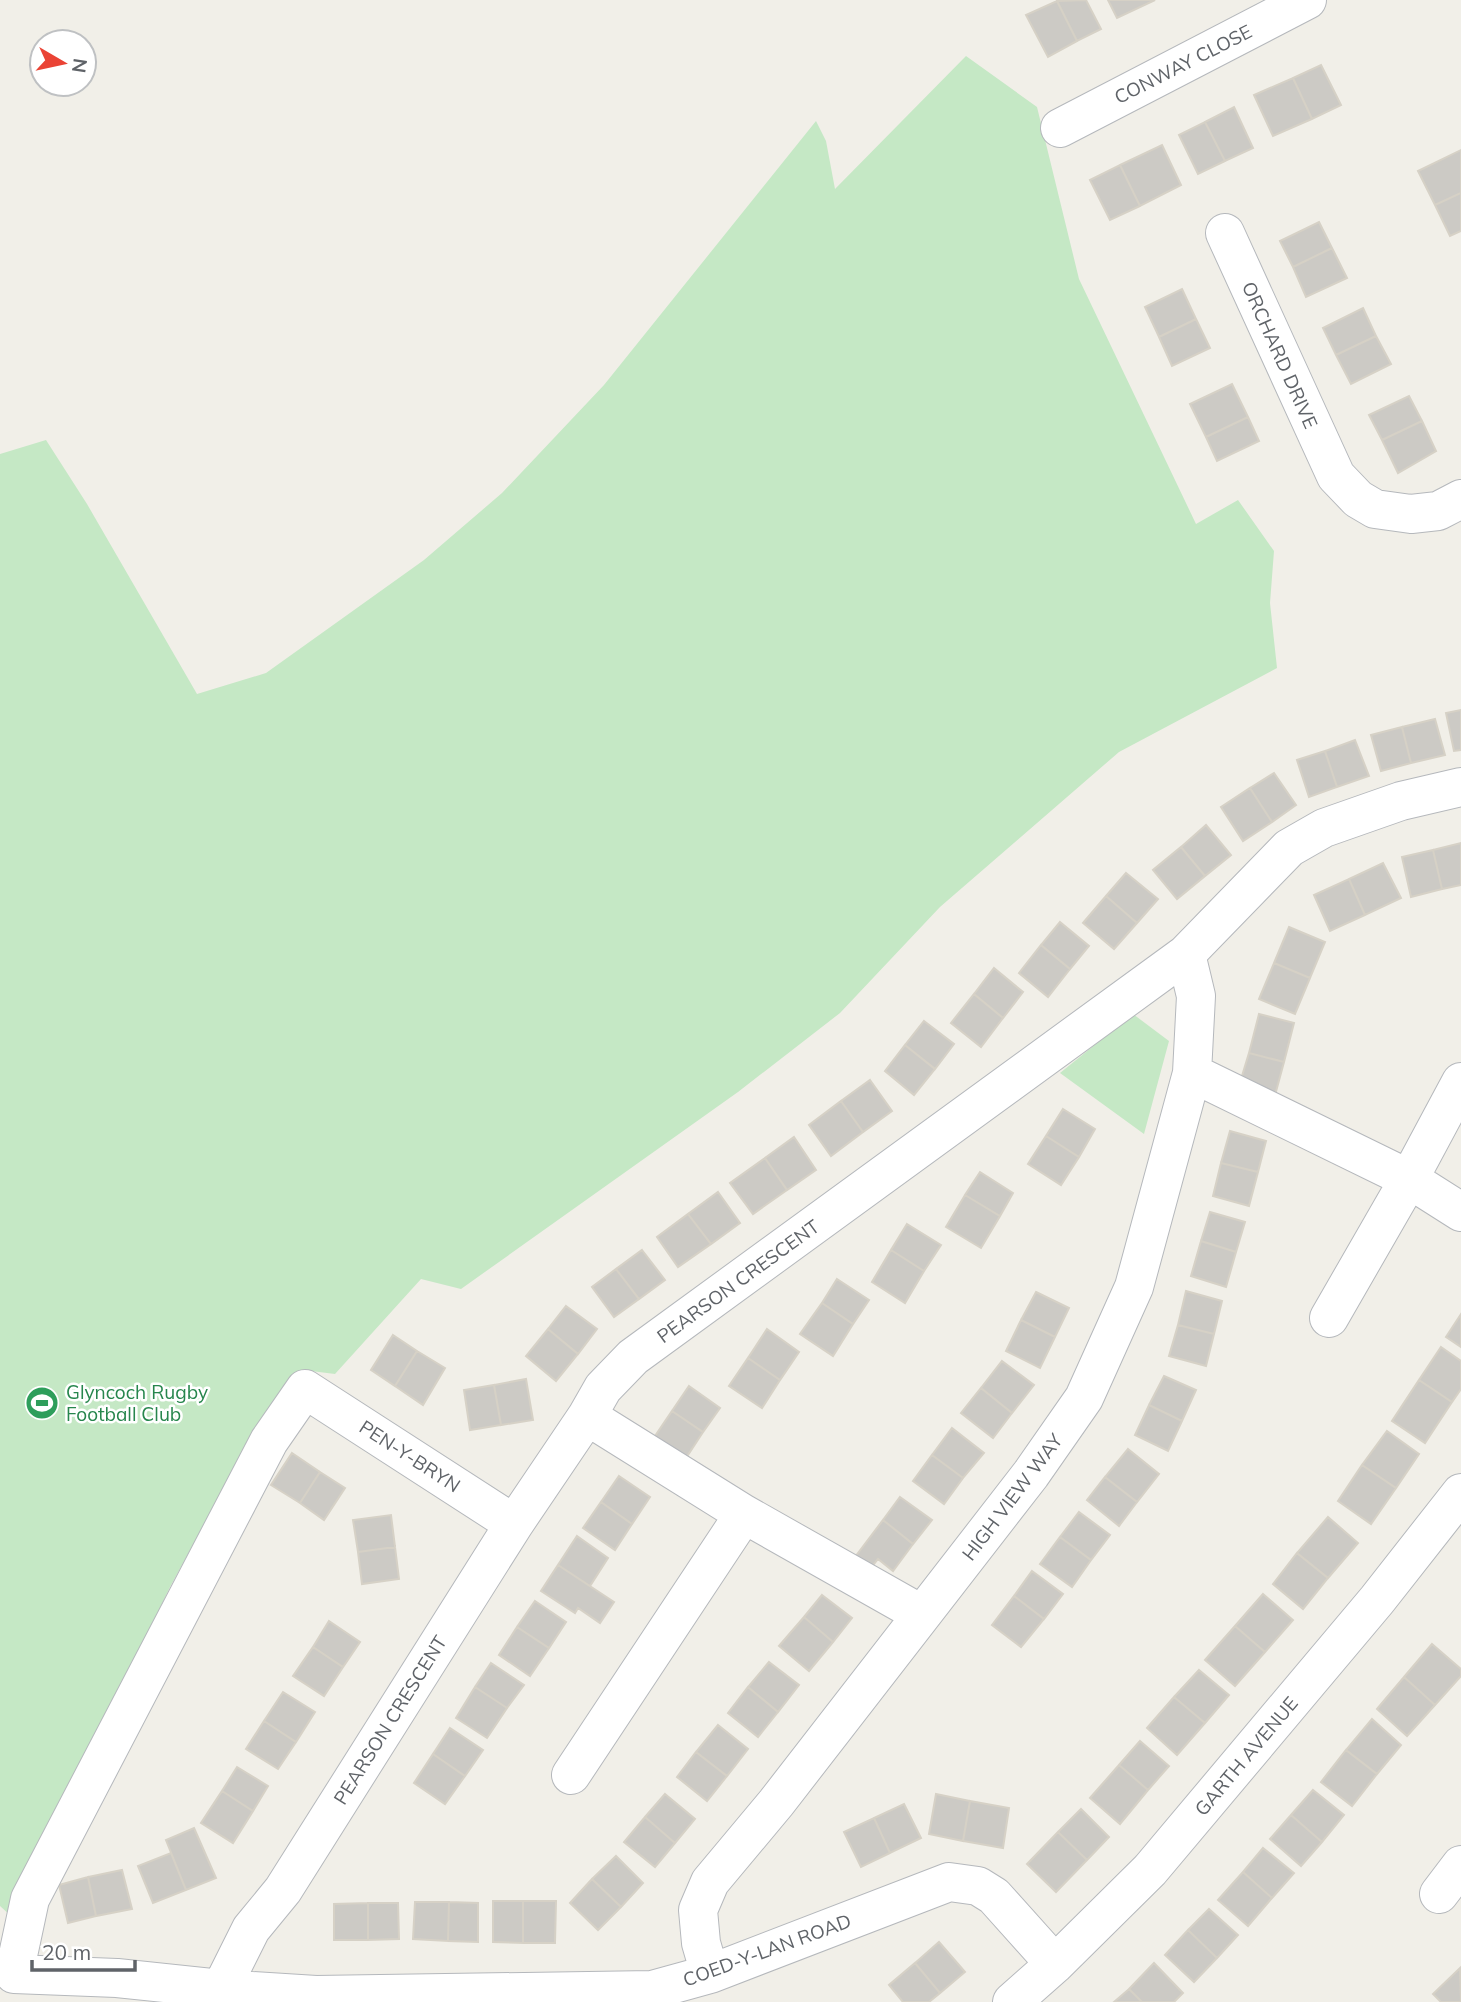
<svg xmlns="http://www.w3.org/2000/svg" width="1461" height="2002" viewBox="0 0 1461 2002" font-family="Mulish,sans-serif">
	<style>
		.green { fill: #c5e8c5 }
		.building { fill: #cccac5; stroke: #d6d1c6; stroke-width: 2 }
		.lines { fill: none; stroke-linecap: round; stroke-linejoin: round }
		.street-casing { stroke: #b5b8bc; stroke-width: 40 }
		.street { stroke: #fff; stroke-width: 38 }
		.labels { text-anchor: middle; stroke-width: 5; stroke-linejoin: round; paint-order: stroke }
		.street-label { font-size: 19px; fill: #5f6368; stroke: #fff }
		.leisure-label { font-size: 19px; fill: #27864d; stroke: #fff; text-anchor: start }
	</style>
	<rect width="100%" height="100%" fill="#f1efe8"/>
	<path class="green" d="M966 56 1037 107 1079 279 1196 524 1238 500 1274 551 1270 603 1277 668 1119 752 940 907 840 1013 738 1092 461 1289 421 1279 335 1374 303 1370 264 1414 170 1587 11 1916 0 1906V454L46 440 87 504 197 694 266 673 424 560 502 493 604 385 816 121 826 141 835 189Z
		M1133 1014 1169 1041 1144 1134 1060 1073Z"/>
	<path class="building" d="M1086 0 1101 29 1077 41 1057 1Z
		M1108 0H1155L1117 18Z
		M1057 1 1077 41 1048 57 1026 15Z
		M1321 65 1341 105 1312 119 1293 78Z
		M1293 78 1312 119 1273 136 1254 95Z
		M1234 107 1253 148 1225 161 1205 122Z
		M1205 122 1225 161 1198 174 1179 135Z
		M1162 145 1181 185 1140 206 1120 165Z
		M1461 150V193L1435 205 1418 171Z
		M1120 165 1140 206 1110 220 1090 180Z
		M1461 193V231L1450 236 1435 205Z
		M1319 222 1332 248 1293 267 1280 241Z
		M1332 248 1347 278 1306 297 1293 267Z
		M1182 289 1196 319 1159 337 1145 307Z
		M1363 308 1376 336 1336 355 1323 328Z
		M1196 319 1210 348 1172 366 1159 337Z
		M1376 336 1391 364 1351 384 1336 355Z
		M1232 384 1248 417 1206 437 1190 404Z
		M1409 396 1422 421 1382 440 1369 415Z
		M1248 417 1259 441 1217 461 1206 437Z
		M1422 421 1436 451 1398 473 1382 440Z
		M1461 710V750L1454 751 1446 713Z
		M1435 719 1445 755 1411 763 1402 727Z
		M1402 727 1411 763 1381 771 1371 735Z
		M1355 740 1369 776 1337 787 1325 751Z
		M1325 751 1337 787 1309 797 1297 760Z
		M1274 773 1296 805 1272 822 1250 788Z
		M1250 788 1272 822 1243 841 1221 807Z
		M1206 825 1231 855 1205 876 1181 847Z
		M1461 843V885L1442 889 1433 850Z
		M1181 847 1205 876 1177 899 1153 870Z
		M1433 850 1442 889 1411 897 1402 857Z
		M1383 863 1401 898 1365 915 1349 879Z
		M1126 873 1158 899 1137 923 1106 896Z
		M1349 879 1365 915 1330 931 1314 895Z
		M1106 896 1137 923 1114 949 1083 923Z
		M1060 922 1089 946 1070 969 1041 945Z
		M1289 927 1325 942 1310 978 1274 963Z
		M1041 945 1070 969 1048 997 1019 973Z
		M1274 963 1310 978 1295 1014 1259 999Z
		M994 968 1023 992 1003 1018 974 994Z
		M974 994 1003 1018 981 1047 951 1023Z
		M1259 1014 1294 1023 1284 1062 1249 1053Z
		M924 1021 954 1044 935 1069 905 1045Z
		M905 1045 935 1069 914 1095 885 1071Z
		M1249 1053 1284 1062 1274 1099 1238 1089Z
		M870 1080 892 1111 863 1132 841 1101Z
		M841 1101 863 1132 831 1156 809 1125Z
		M1063 1109 1095 1129 1079 1157 1046 1136Z
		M1230 1131 1266 1141 1258 1172 1221 1163Z
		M1046 1136 1079 1157 1061 1185 1028 1164Z
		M794 1137 816 1170 787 1190 765 1158Z
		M765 1158 787 1190 753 1214 730 1183Z
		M1221 1163 1258 1172 1249 1206 1213 1196Z
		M980 1172 1013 1193 1000 1216 965 1195Z
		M718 1192 740 1223 711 1244 688 1214Z
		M965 1195 1000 1216 981 1248 946 1227Z
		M1210 1212 1245 1222 1236 1252 1201 1241Z
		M688 1214 711 1244 678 1267 657 1237Z
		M907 1224 941 1245 924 1271 891 1250Z
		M1201 1241 1236 1252 1226 1287 1191 1276Z
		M642 1250 665 1280 639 1299 616 1269Z
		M891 1250 924 1271 905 1303 872 1282Z
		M616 1269 639 1299 614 1317 592 1287Z
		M837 1279 869 1300 853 1324 822 1303Z
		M1186 1291 1222 1301 1214 1334 1178 1325Z
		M1036 1292 1069 1308 1055 1337 1021 1320Z
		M822 1303 853 1324 833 1356 800 1334Z
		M566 1306 597 1329 578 1354 548 1329Z
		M1461 1314V1347L1446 1337Z
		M1021 1320 1055 1337 1040 1368 1006 1351Z
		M1178 1325 1214 1334 1206 1366 1169 1356Z
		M548 1329 578 1354 556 1381 526 1356Z
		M767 1329 799 1352 780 1380 748 1358Z
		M393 1335 417 1351 395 1386 371 1370Z
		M1441 1347 1461 1361V1389L1452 1402 1419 1380Z
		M417 1351 445 1368 423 1405 395 1386Z
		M748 1358 780 1380 762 1408 729 1386Z
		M1002 1361 1034 1385 1012 1413 981 1388Z
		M1164 1376 1196 1390 1182 1421 1149 1405Z
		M526 1379 533 1420 501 1425 494 1385Z
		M1419 1380 1452 1402 1425 1443 1392 1421Z
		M494 1385 501 1425 470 1430 464 1390Z
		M689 1386 720 1408 703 1432 672 1411Z
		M981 1388 1012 1413 993 1438 961 1413Z
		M1149 1405 1182 1421 1168 1451 1135 1435Z
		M672 1411 703 1432 684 1461 653 1439Z
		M952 1428 984 1453 963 1478 932 1455Z
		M1387 1431 1419 1454 1396 1488 1362 1465Z
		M1128 1449 1159 1474 1137 1502 1105 1477Z
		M292 1453 320 1472 300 1503 271 1485Z
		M932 1455 963 1478 944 1504 913 1481Z
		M1362 1465 1396 1488 1371 1524 1338 1501Z
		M320 1472 345 1488 324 1520 300 1503Z
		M619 1476 650 1497 632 1524 601 1502Z
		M1105 1477 1137 1502 1119 1526 1087 1500Z
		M900 1497 932 1520 913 1544 883 1520Z
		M601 1502 632 1524 615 1550 583 1528Z
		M1079 1512 1110 1535 1091 1560 1060 1537Z
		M391 1515 395 1547 358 1552 353 1520Z
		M1328 1517 1358 1543 1328 1578 1297 1553Z
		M883 1520 913 1544 893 1571 878 1559 870 1569 855 1557Z
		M577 1536 608 1558 590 1586 558 1565Z
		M1060 1537 1091 1560 1072 1587 1040 1564Z
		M395 1547 399 1579 362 1584 358 1552Z
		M1297 1553 1328 1578 1303 1609 1273 1584Z
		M558 1565 614 1602 600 1623 578 1608 575 1613 541 1591Z
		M1032 1571 1063 1594 1044 1619 1014 1596Z
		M1263 1594 1293 1620 1265 1652 1235 1626Z
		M822 1595 852 1618 833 1642 804 1617Z
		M1014 1596 1044 1619 1021 1647 992 1625Z
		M535 1601 566 1622 549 1648 517 1627Z
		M804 1617 833 1642 809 1671 779 1646Z
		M329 1621 360 1642 343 1667 313 1647Z
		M1235 1626 1265 1652 1235 1686 1205 1660Z
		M517 1627 549 1648 530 1676 499 1655Z
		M1432 1644 1461 1669V1676L1435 1705 1404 1677Z
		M313 1647 343 1667 324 1696 293 1676Z
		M769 1662 799 1685 778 1712 748 1687Z
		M491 1663 524 1685 507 1708 475 1687Z
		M1199 1670 1229 1695 1205 1723 1174 1697Z
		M1404 1677 1435 1705 1407 1736 1377 1709Z
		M475 1687 507 1708 487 1738 456 1718Z
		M748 1687 778 1712 758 1737 728 1713Z
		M283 1692 315 1712 296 1742 264 1721Z
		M1174 1697 1205 1723 1177 1755 1147 1728Z
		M1372 1719 1401 1745 1377 1774 1346 1750Z
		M264 1721 296 1742 278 1769 246 1749Z
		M718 1725 748 1749 727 1776 696 1752Z
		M450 1728 483 1750 465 1776 433 1754Z
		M1140 1741 1169 1766 1148 1790 1119 1765Z
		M1346 1750 1377 1774 1352 1806 1321 1782Z
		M696 1752 727 1776 707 1801 677 1777Z
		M433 1754 465 1776 445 1804 414 1783Z
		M1119 1765 1148 1790 1120 1824 1090 1798Z
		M237 1767 268 1786 253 1811 222 1791Z
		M1313 1790 1344 1815 1322 1842 1291 1815Z
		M222 1791 253 1811 233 1843 201 1823Z
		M665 1794 695 1819 675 1843 645 1817Z
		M936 1794 970 1801 963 1841 929 1834Z
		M970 1801 1009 1808 1003 1848 963 1841Z
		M904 1804 921 1838 890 1853 874 1818Z
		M1081 1809 1109 1837 1087 1860 1058 1832Z
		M1291 1815 1322 1842 1301 1866 1270 1839Z
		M645 1817 675 1843 655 1867 624 1842Z
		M874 1818 890 1853 861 1867 844 1832Z
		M194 1828 216 1878 186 1890 166 1840Z
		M1058 1832 1087 1860 1056 1892 1027 1864Z
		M1263 1848 1294 1873 1272 1898 1243 1872Z
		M171 1853 186 1890 153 1903 138 1866Z
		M616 1856 643 1883 621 1907 592 1879Z
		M122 1870 132 1909 96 1916 88 1877Z
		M1243 1872 1272 1898 1248 1926 1218 1900Z
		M88 1877 96 1916 68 1923 59 1885Z
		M592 1879 621 1907 598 1930 570 1903Z
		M493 1901H523V1943L493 1942Z
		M523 1901H556L555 1943H523Z
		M415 1902H449L448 1941 413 1939Z
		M449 1902 478 1903V1942L448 1941Z
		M368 1903V1940H334V1904Z
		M368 1903H398L399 1939 368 1940Z
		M1209 1909 1238 1935 1217 1958 1188 1930Z
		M1188 1930 1217 1958 1194 1982 1165 1955Z
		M939 1942 965 1972 940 1993 915 1963Z
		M915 1963 940 1993 929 2002H903L889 1985Z
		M1154 1963 1183 1993 1174 2002H1142L1129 1989Z
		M1460 1968 1461 2002H1441L1433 1994Z
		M1129 1989 1142 2002H1114Z"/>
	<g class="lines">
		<defs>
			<path id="street" d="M1060 128 1307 0
				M1225 233 1336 476 1358 499 1375 509 1411 514 1438 511 1461 499
				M1192 1073 1409 1179 1461 1212
				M1329 1318 1409 1179 1461 1082
				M587 1416 744 1514 921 1614
				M514 1524 305 1389 269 1441 30 1899 14 1974 117 1978 221 1989 316 1995 652 1990 710 1974 949 1882 978 1886 994 1896 1055 1964
				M571 1775 744 1514
				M1439 1894 1461 1865
				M710 1974 701 1943 698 1910 710 1882 776 1803 1031 1474 1084 1398 1134 1287 1192 1073 1196 996 1186 954
				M221 1989 251 1929 283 1890 514 1524 587 1416 603 1388 633 1357 1186 954 1289 848 1324 828 1401 801 1461 787
				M1012 2002 1055 1964 1150 1870 1377 1600 1461 1493"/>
		</defs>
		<use href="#street" class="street-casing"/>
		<use href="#street" class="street"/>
	</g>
	<defs>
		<symbol id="stadium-disc" viewBox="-11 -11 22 22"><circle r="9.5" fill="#2e9e5b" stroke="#fff"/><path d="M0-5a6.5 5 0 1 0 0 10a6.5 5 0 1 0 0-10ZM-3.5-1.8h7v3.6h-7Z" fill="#fff"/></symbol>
	</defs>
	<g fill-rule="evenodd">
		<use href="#stadium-disc" x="23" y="1384" width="38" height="38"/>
	</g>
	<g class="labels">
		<g class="street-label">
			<text transform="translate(1183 64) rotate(-27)" y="7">CONWAY CLOSE</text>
			<text transform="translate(1280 355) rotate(66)" y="7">ORCHARD DRIVE</text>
			<text transform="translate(738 1281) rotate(-36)" y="7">PEARSON CRESCENT</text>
			<text transform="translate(410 1456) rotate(33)" y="7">PEN-Y-BRYN</text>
			<text transform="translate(1012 1497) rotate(-53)" y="7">HIGH VIEW WAY</text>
			<text transform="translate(390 1720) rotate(-58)" y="7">PEARSON CRESCENT</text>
			<text transform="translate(1246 1756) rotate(-50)" y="7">GARTH AVENUE</text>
			<text transform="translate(767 1950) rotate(-20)" y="7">COED-Y-LAN ROAD</text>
		</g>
		<g class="leisure-label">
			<text x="66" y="1399">Glyncoch Rugby<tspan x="66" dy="22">Football Club</tspan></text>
		</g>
	</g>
	<g transform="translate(63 63) rotate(99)"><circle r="33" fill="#ffffff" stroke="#bfc1c3" stroke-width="2"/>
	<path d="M0-5L12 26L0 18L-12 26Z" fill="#ea4335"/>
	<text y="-10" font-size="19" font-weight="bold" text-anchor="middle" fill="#5f6368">N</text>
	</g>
	<path d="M32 1960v10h103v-10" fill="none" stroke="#5f6368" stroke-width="3.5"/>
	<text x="42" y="1960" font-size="21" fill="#5f6368" stroke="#ffffff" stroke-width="5" paint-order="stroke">20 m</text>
</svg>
